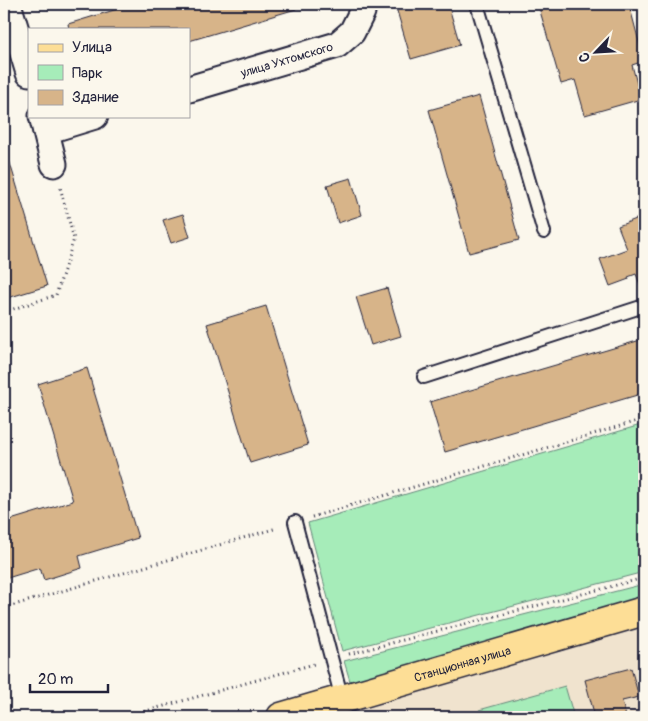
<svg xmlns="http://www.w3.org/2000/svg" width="648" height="721" viewBox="0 0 648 721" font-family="Pangolin,sans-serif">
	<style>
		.built { fill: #f0e3ce }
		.green { fill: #a6ecb9; stroke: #64877a }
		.building { fill: #d7b489; stroke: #22223b }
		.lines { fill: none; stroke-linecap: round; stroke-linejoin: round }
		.service-casing { stroke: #22223b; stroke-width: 16 }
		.minor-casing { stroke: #22223b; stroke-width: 29 }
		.primary-casing { stroke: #22223b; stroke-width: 31 }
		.path { stroke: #22223b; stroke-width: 3; stroke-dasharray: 1 4; stroke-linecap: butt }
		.service { stroke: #fbf7ec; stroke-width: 12 }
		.minor { stroke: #fbf7ec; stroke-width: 25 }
		.primary { stroke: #fdde96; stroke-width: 28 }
		.labels { text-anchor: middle; stroke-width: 5; stroke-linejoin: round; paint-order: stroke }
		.street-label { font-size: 12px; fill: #22223b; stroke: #fbf7ec }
	</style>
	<rect width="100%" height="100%" fill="#fbf7ec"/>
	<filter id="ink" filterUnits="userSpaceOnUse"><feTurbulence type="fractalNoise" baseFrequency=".02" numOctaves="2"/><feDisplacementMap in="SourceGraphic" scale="10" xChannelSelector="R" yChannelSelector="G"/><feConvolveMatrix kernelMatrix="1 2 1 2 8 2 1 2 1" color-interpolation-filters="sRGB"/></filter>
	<g filter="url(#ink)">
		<path class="built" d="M644 615V717H278Z"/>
		<path class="green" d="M644 424V572L342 651 308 523Z
			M644 584V603L353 684 350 681 344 661Z
			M565 686 574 717H481L479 710Z"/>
		<path class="building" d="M134 4H295L296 9 189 41V29H69L68 24Z
			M395 4H448L460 45 411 59Z
			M538 4H629L644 61 632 65 641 99 585 115 575 80 561 84Z
			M479 96 519 240 469 253 429 110Z
			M4 160H9L47 286 4 299Z
			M351 178 362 215 338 223 327 185Z
			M183 214 190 237 171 243 163 220Z
			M644 216V289L642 290 636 274 628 277 629 279 610 286 600 259 627 249 618 226Z
			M387 288 401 336 371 345 356 297Z
			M266 306 308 445 250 463 207 324Z
			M644 339V393L445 452 430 402Z
			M87 368 138 538 79 556 82 568 44 580 40 568 4 579V522L73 501 38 384Z
			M631 668 639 697 622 701 626 717H595L585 680Z"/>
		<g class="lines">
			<defs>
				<path id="service" d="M477 4 544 232
					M424 377 644 306
					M295 522 342 699"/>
				<g id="minor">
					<path d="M8 4 29 73"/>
					<path id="s1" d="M189 89 337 45 352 32 362 12 361 4"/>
					<path d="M42 116 54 164"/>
					<path d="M46 131 95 116"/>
				</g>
				<g id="primary">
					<path id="s2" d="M281 717 644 611"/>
				</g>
			</defs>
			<use href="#service" class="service-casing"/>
			<use href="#minor" class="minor-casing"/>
			<use href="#primary" class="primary-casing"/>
			<path class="path" d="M4 312 56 295 74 239 60 187
				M312 517 644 419
				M4 608 277 528
				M349 654 644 578
				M125 717 314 664"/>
			<use href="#service" class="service"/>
			<use href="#minor" class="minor"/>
			<use href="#primary" class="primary"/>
		</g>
	</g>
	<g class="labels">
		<g class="street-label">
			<text dy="4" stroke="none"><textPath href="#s1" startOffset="102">улица Ухтомского</textPath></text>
			<text dy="4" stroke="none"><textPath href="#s2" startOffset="189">Станционная улица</textPath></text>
		</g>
	</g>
	<rect width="648" height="721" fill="none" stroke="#fbf7ec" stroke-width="20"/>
	<rect x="10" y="10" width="628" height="701" fill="none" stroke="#22223b" stroke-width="2" filter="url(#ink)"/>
	<rect x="28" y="28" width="162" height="90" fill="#fbf7ec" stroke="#a4a2a5"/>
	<rect x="38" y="44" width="25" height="8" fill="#fdde96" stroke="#a4a2a5"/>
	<text x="72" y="52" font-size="15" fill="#22223b">Улица</text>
	<rect x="38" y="65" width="25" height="15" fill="#a6ecb9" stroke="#a4a2a5"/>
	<text x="72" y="78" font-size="15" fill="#22223b">Парк</text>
	<rect x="38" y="90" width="25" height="15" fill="#d7b489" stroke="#a4a2a5"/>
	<text x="72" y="102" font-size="15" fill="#22223b">Здание</text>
	<g transform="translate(596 52) rotate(245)" stroke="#fbf7ec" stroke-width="4" paint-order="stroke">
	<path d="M0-4L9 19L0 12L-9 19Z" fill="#22223b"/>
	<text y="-8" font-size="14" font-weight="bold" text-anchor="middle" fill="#22223b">С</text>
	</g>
	<path d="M30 684v8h78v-8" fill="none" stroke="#22223b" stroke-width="2.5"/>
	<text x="38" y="684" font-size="15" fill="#22223b" stroke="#fbf7ec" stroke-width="4" paint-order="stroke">20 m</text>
</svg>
